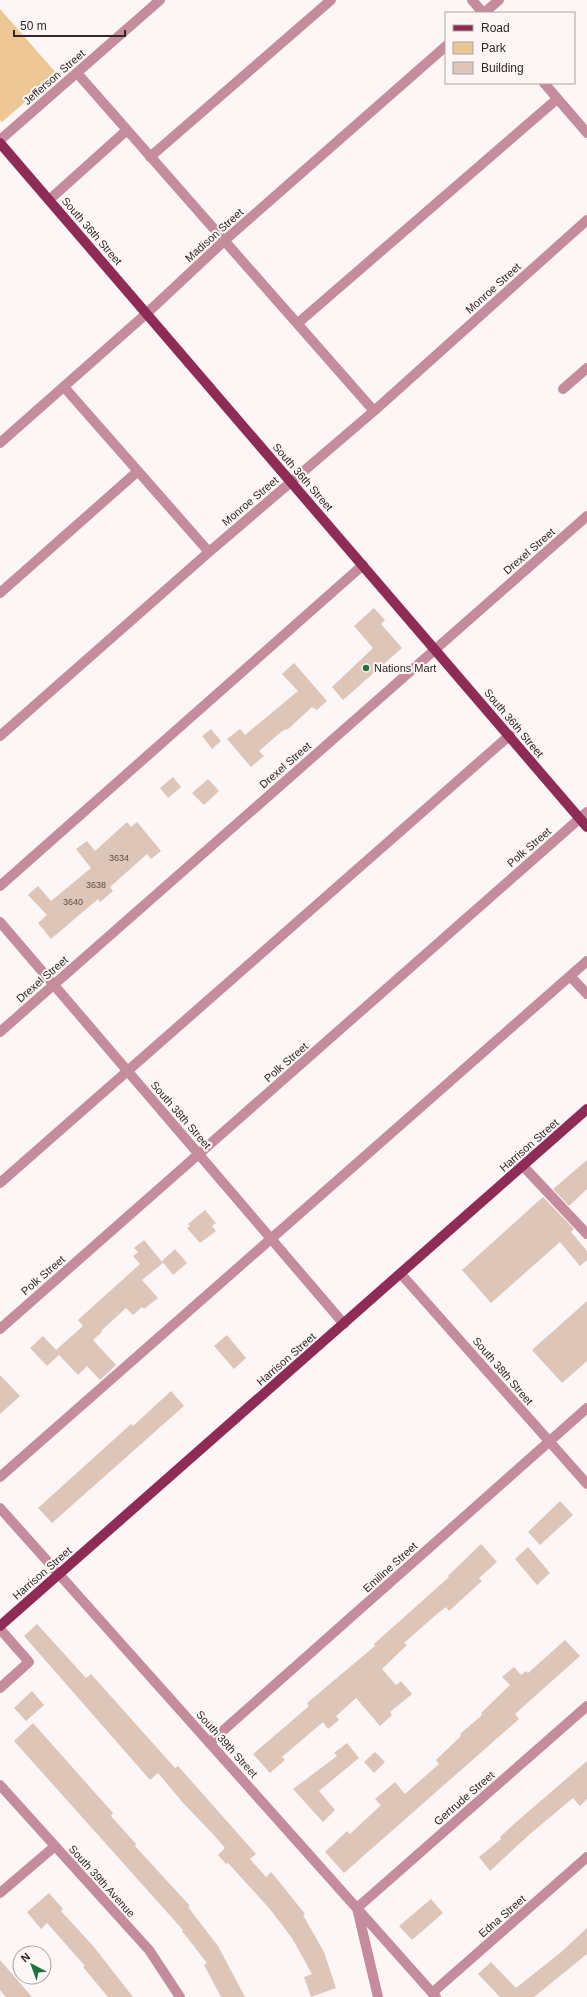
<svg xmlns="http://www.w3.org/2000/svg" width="587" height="1997" viewBox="0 0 587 1997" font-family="Arial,sans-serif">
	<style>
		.green { fill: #ecc793 }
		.building { fill: #ddc5b8 }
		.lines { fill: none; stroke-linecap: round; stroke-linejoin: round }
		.minor { stroke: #c58c9e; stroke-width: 10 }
		.major { stroke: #8e2c55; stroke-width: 10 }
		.poi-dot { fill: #217243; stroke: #fcf6f6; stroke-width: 1.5 }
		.labels { text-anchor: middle; stroke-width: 4; stroke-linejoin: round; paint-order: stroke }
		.number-label { font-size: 9px; fill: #5c4e4a }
		.street-label { font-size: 11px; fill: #312726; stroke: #fcf6f6 }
		.poi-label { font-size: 11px; fill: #312726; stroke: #fcf6f6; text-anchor: start }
	</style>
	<rect width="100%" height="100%" fill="#fcf6f6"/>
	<path class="green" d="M0 9 57 74 2 122 0 120Z"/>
	<path class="building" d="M374 608 385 620 381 624 402 648 343 700 332 687 373 648 354 626Z
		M294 663 327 701 317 710 312 707 287 730 286 729 281 732 259 751 264 756 251 767 227 739 240 729 245 735 298 691 282 674Z
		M211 729 221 741 212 749 202 736Z
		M173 777 181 787 168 798 160 788Z
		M208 779 219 791 204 805 192 793Z
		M127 822 131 827 137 822 161 851 151 859 147 854 110 887 113 891 100 902 98 899 51 939 38 923 47 915 28 895 38 886 51 901 91 868 76 849 87 841 95 851Z
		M587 1160V1189L569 1206 553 1189Z
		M543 1197 574 1229 571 1232 587 1251V1260L580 1266 560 1242 491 1303 462 1270Z
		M205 1210 216 1223 212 1226 216 1231 200 1243 187 1228 190 1226 188 1224Z
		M144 1240 163 1263 142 1280 158 1298 144 1309 142 1307 133 1315 126 1308 101 1331 102 1332 93 1340 116 1365 100 1380 87 1366 78 1375 59 1355 47 1366 30 1348 43 1336 56 1350 83 1326 78 1320 140 1264 133 1256 138 1252 134 1248Z
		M175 1249 187 1263 173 1275 162 1261Z
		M587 1301V1361L562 1383 532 1350Z
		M227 1335 246 1358 234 1369 214 1346Z
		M0 1375 20 1396 0 1414Z
		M171 1391 184 1406 52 1523 38 1508 110 1443 131 1424 133 1426Z
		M560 1501 573 1515 540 1545 528 1532Z
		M481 1544 497 1562 479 1578 482 1581 449 1611 446 1607 437 1614 404 1643 407 1645 382 1669 396 1685 401 1681 412 1694 390 1712 392 1715 380 1726 356 1698 336 1716 339 1720 328 1729 323 1722 282 1757 285 1760 270 1773 253 1754 309 1706 307 1703 375 1646 374 1644 449 1577 448 1576Z
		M528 1547 550 1573 537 1585 515 1559Z
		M37 1624 86 1678 91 1674 175 1768 178 1766 256 1854 250 1859 266 1877 271 1872 281 1884 305 1914 303 1915 324 1952 336 1988 311 1997 304 1977 312 1974 292 1938 269 1908 228 1863 226 1864 218 1855 225 1848 212 1833 184 1804 158 1773 150 1780 24 1636Z
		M565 1640 580 1656 515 1714 519 1719 344 1873 325 1852 347 1831 350 1834 381 1805 375 1799 395 1782 405 1794 439 1764 436 1760 461 1736 460 1734 482 1715 481 1713 510 1685 502 1677 514 1667 521 1675 526 1671 528 1673Z
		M32 1691 44 1705 26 1721 14 1708Z
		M33 1723 113 1813 111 1816 136 1844 135 1846 190 1906 188 1907 218 1946 245 1997H221L204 1965 207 1963 182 1931 183 1930 14 1741Z
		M347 1743 359 1758 319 1791 335 1810 323 1822 293 1789 337 1756 334 1753Z
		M375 1752 385 1762 374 1773 364 1762Z
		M587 1761V1799L580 1806 573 1798 530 1834 490 1871 479 1857 501 1839 500 1837 514 1824Z
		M49 1893 63 1909 61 1911 94 1947 133 1997H108L83 1967 85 1966 47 1923 41 1929 27 1912Z
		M431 1899 443 1913 412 1940 399 1926Z
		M587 1928V1954L534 1997H500L478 1974 491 1962 516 1988 560 1953Z
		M0 1960 32 1997H6L0 1990Z"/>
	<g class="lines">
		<path class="minor" d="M472 0 483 13
			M484 13 499 0
			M77 73 374 411
			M544 83 587 133
			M0 140 160 0
			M150 157 331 0
			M49 200 127 130
			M298 323 557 99
			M64 387 209 552
			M563 389 587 368
			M0 443 146 314 224 241 446 46
			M0 593 138 471
			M0 736 209 552 374 411 587 220
			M0 886 363 565
			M0 922 344 1324
			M570 976 587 994
			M0 1032 587 516
			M523 1166 587 1234
			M0 1183 510 735
			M401 1274 587 1484
			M0 1329 587 812
			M0 1477 587 961
			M0 1508 436 1997
			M0 1629 29 1662 0 1688
			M209 1743 587 1408
			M0 1785 149 1950 180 1997
			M0 1893 54 1847
			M432 1993 587 1857
			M378 1997 357 1908 587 1706"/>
		<path class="major" d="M0 143 587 827
			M0 1626 587 1109"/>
	</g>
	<circle class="poi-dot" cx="366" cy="668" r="4"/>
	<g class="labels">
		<g class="number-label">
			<text x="119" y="861">3634</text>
			<text x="96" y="888">3638</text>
			<text x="73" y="905">3640</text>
		</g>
		<g class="street-label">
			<text transform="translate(54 77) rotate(-41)" y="4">Jefferson Street</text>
			<text transform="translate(92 231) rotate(49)" y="4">South 36th Street</text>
			<text transform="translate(214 235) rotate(-42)" y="4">Madison Street</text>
			<text transform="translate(493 288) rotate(-42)" y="4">Monroe Street</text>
			<text transform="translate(303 477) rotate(49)" y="4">South 36th Street</text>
			<text transform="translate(250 501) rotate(-40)" y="4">Monroe Street</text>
			<text transform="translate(529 551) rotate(-41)" y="4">Drexel Street</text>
			<text transform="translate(514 723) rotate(50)" y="4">South 36th Street</text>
			<text transform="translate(285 765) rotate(-41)" y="4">Drexel Street</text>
			<text transform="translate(529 847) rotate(-41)" y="4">Polk Street</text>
			<text transform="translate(42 979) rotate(-41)" y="4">Drexel Street</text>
			<text transform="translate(286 1062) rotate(-41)" y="4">Polk Street</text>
			<text transform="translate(181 1115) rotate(49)" y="4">South 38th Street</text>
			<text transform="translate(529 1145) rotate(-41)" y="4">Harrison Street</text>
			<text transform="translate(43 1275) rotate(-41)" y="4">Polk Street</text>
			<text transform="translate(286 1359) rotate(-41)" y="4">Harrison Street</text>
			<text transform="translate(503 1371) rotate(49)" y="4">South 38th Street</text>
			<text transform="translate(390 1567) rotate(-42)" y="4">Emiline Street</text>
			<text transform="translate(42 1573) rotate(-41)" y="4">Harrison Street</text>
			<text transform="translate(227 1744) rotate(48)" y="4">South 39th Street</text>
			<text transform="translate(464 1798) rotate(-41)" y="4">Gertrude Street</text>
			<text transform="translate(102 1881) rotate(48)" y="4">South 39th Avenue</text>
			<text transform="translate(502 1916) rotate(-41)" y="4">Edna Street</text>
		</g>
		<g class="poi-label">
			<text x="374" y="672">Nations Mart</text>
		</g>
	</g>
	<rect x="445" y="12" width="130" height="72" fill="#fcf6f6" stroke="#aba3a3"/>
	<rect x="453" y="25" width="20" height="6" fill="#8e2c55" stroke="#aba3a3"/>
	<text x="481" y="32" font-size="12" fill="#312726">Road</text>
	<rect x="453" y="42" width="20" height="12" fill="#ecc793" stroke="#aba3a3"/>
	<text x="481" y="52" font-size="12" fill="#312726">Park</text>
	<rect x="453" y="62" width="20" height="12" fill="#ddc5b8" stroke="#aba3a3"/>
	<text x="481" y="72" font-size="12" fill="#312726">Building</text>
	<g transform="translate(32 1965) rotate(319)"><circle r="19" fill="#fcf6f6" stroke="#aba3a3"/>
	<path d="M0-3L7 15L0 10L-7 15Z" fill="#217243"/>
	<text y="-6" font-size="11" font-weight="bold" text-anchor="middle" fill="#312726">N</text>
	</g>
	<path d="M14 30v6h111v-6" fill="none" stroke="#312726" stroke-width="2"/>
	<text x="20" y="30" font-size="12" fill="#312726" stroke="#fcf6f6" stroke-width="3" paint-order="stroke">50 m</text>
</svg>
